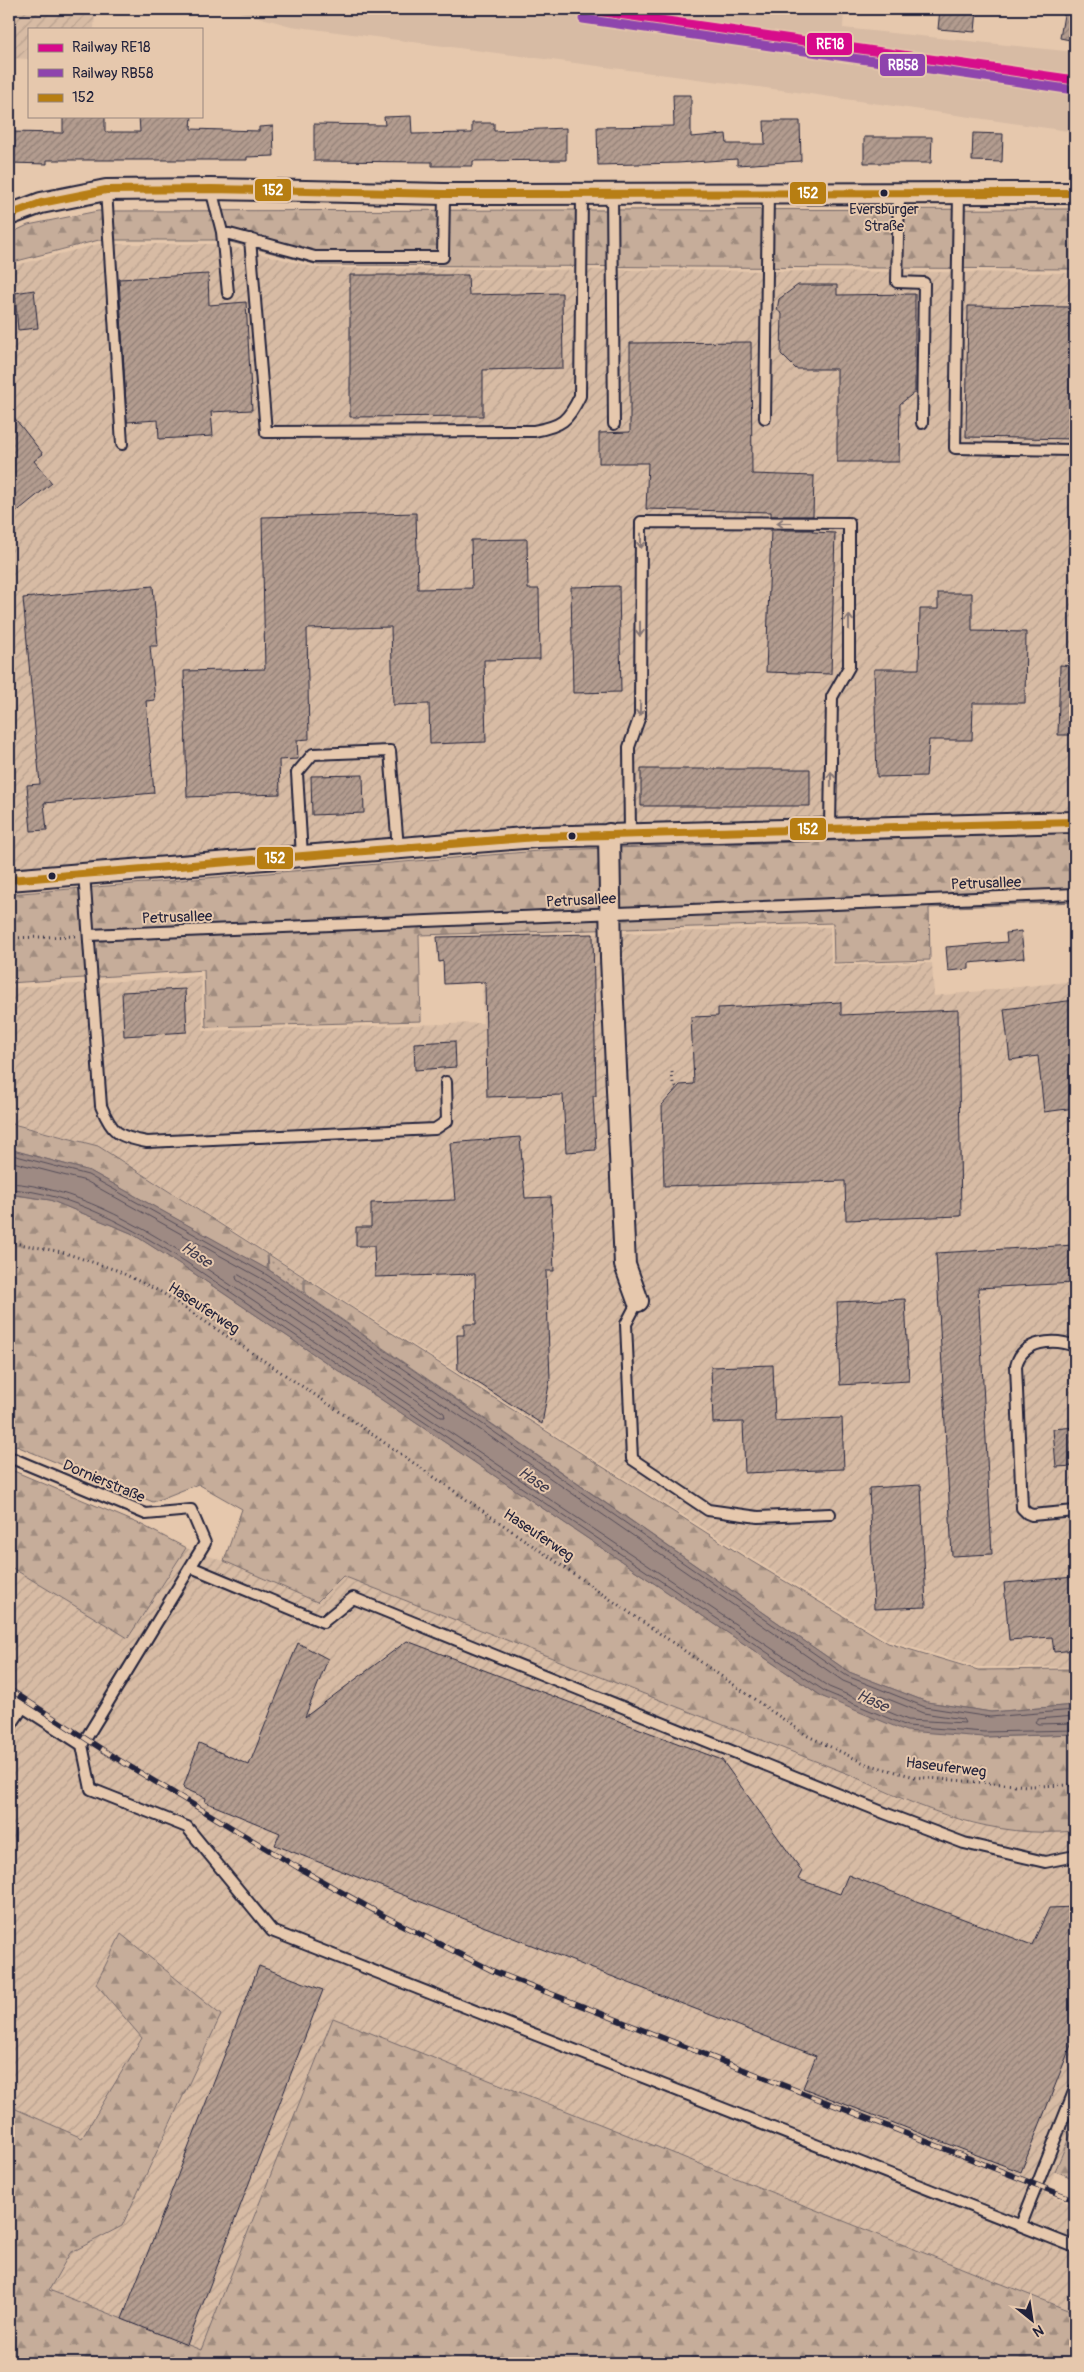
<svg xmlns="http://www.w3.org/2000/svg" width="1084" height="2372" viewBox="0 0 1084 2372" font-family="Pangolin,sans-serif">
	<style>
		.built { fill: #d7bba4 }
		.industrial { fill: url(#industrial-furrows) }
		.grass { fill: url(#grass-dots); stroke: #74686a }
		.forest { fill: url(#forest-firs); stroke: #74686a }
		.water { fill: #9e8a83; stroke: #6c6066 }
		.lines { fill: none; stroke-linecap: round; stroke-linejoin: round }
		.shore { stroke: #544c58; stroke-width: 1 }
		.building { fill: url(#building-hatch); stroke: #22223b }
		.lane-casing { stroke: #22223b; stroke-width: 14 }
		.street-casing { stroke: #22223b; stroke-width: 24 }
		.path { stroke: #22223b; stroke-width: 3; stroke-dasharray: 1 4; stroke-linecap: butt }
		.lane { stroke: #e6c8ad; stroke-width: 10 }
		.street { stroke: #e6c8ad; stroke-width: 20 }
		.rail-casing { stroke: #22223b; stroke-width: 5.5 }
		.rail { stroke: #e6c8ad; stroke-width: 4; stroke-dasharray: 11; stroke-linecap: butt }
		.bus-1-casing { stroke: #e6c8ad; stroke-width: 11 }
		.bus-1 { stroke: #b77e12; stroke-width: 8 }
		.rail-1-casing { stroke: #e6c8ad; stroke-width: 12 }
		.rail-2-casing { stroke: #e6c8ad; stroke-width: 12 }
		.rail-1 { stroke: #d7098b; stroke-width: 9 }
		.rail-2 { stroke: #8e44ad; stroke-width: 9 }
		.oneway { stroke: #847574 }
		.bus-dot { fill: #22223b; stroke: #e6c8ad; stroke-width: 2 }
		.labels { text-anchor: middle; stroke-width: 4; stroke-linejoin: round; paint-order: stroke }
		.bus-label { font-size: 14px; fill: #22223b; stroke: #e6c8ad }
		.street-label { font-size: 15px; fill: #22223b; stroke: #e6c8ad }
		.water-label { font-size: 16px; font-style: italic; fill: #413c4d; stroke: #e6c8ad }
		.line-badge { stroke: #e6c8ad; stroke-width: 2 }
		.badge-label { font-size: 14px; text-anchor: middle; font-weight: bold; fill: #fff }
	</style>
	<defs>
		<pattern id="industrial-furrows" width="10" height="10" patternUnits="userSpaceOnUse" patternTransform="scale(1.25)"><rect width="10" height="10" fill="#d7bba4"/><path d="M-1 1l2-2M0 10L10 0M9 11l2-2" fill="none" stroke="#b8a08e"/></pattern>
		<pattern id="grass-dots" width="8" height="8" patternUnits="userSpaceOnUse" patternTransform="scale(1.25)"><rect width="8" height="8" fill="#c6ad9a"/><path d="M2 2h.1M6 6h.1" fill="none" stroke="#a08c7f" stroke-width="1.8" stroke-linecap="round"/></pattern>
		<pattern id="forest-firs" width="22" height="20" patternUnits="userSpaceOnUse" patternTransform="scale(1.25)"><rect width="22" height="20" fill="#c6ad9a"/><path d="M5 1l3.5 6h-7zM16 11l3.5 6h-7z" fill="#a08c7f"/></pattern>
		<pattern id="building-hatch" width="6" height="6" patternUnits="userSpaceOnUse" patternTransform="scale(1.25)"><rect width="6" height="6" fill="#b39c8f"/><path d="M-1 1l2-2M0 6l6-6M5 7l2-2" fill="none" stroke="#917f76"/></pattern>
	</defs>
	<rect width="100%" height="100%" fill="#e6c8ad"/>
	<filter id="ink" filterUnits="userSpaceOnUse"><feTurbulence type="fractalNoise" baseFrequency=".02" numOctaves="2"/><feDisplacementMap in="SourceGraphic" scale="10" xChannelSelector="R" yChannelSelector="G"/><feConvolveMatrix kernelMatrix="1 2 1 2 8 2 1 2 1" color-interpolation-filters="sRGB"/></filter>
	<g filter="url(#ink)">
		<path class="built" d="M229 9H844L843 28 1075 52V132L796 92 291 26Z"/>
		<path class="industrial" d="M9 9H95L94 29H29V59L9 58Z
			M99 244H221L318 268 1075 273V830L551 847 9 892V267Z
			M830 927 831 966 932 963 934 996 1075 981V1667H978L888 1640 751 1558 99 1146 9 1122V988L201 976 203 1031 483 1023 482 933 594 934Z
			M186 1548 224 1561 317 1602 343 1575 851 1775 898 1798 969 1824 1064 1832 1075 1831V2124L1046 2193 1075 2206V2313L333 2018 201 2351 49 2290 70 2253 122 2226 221 2015 96 1984 142 2038 82 2138 9 2106V1566L128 1637Z"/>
		<path class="grass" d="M268 1254 304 1277V1293L269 1270Z"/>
		<path class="forest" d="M1075 209V269L318 265 223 240H99L9 263V234L28 225 98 211Z
			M1075 833V902L929 908 930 960 834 963 833 923 419 935 421 1021 206 1027 204 970 9 983V894L551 850Z
			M9 1123 98 1146 267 1254 268 1270 90 1171 9 1149Z
			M9 1194 50 1200 131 1233 183 1266 823 1697 984 1737 1075 1734V1831C993 1839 923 1810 851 1775L343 1576 317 1602 224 1561 242 1509 198 1484 153 1502 9 1443Z
			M305 1278 751 1561 888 1643 978 1670 1075 1669V1705L991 1712 927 1702 849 1672 305 1294Z
			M9 1469 142 1525 186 1548 128 1638 9 1566Z
			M121 1934 221 2015 122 2226 70 2253 49 2290 201 2350 333 2018 1075 2313V2363H9V2106L82 2138 142 2038 96 1984Z
			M1075 2124V2179L1055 2171Z"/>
		<path class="water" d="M9 1149 90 1171 269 1270 849 1672 927 1702 991 1712 1075 1705V1734L984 1737 906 1731 823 1697 183 1266 131 1233 50 1200 9 1194Z"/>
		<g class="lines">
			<path class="shore" d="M9 1154 88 1175 267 1275 847 1676 925 1707 990 1717 1075 1710
				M9 1161 86 1181 264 1280 843 1681 923 1713 963 1719 965 1723 908 1720 829 1687 189 1257C138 1224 71 1186 9 1183
				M9 1189C71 1192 134 1229 186 1262L826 1692 907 1726 984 1732 1075 1730
				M239 1275 295 1310 444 1413 445 1417H441L237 1280 236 1277Z
				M1075 1716 1037 1719 1035 1722 1038 1724 1075 1723"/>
		</g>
		<path class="building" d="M940 9H977L975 32 938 29Z
			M1065 9H1075V41L1060 38Z
			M673 95H691V137L726 134 727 144H765L764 121H800L801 161 737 165V159L678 163 598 165 597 127 674 126Z
			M63 116H105V132H140L139 116H192L191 129 259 131V127L273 126 274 156 247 157V160H47V164L9 163V132L63 133Z
			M411 116 412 134 472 133V123H494V131L566 128V160L473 161V166H432V162L314 161V124L385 125 384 117Z
			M973 133 1003 134 1002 162 972 161Z
			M864 137H932L931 163H864Z
			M208 274 209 305 246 302 252 410 211 412 213 436 159 439 158 420 127 422 119 279Z
			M350 275H468L469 295 562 293 563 368 483 370V416L350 417Z
			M798 285H837V295L915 294V392L900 404 899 462H837V369H796L781 354 782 314 777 310 779 299Z
			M34 290 38 328 18 330 15 293Z
			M968 306 1075 307V439L966 437Z
			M751 342 752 474 814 476 813 516H771V512L646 509 648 463H599V433L630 432V343Z
			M9 411 43 454 34 461 52 483 9 518Z
			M416 513 418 589 472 588 471 540 527 539 528 589H539L540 659 484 660 486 742 430 744 429 704 393 705 391 627 307 629 309 739 297 740 298 759 279 760 280 794 187 797 184 671 265 669 262 517Z
			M771 530H813V532L835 533 831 674 766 672Z
			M153 586 158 646H150L155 700 146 701 154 793 44 803 47 830 31 831 27 785 40 784 23 598Z
			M619 586 621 692 573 693 571 587Z
			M938 593H972V631L1026 632 1025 703H973L972 740H929L926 776 877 777 874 669H919L920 609H938Z
			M1060 665 1075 666V735H1058Z
			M641 769H810V806H641Z
			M363 775 364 813 312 815 311 776Z
			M1021 931 1024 958 969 963V969L948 971 946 947 1007 942 1006 933Z
			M593 934 596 1096H593L596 1150 566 1152 563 1095 487 1097 485 982 444 984 443 961 439 962 437 937Z
			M185 989 187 1032 124 1036 122 992Z
			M1075 1000V1108L1044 1112 1038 1056 1010 1060 1004 1009Z
			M841 1002V1015L958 1010 961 1216 846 1220 845 1181 664 1186 662 1105 680 1085 694 1084 691 1017 718 1016V1008Z
			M455 1041 456 1067 415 1070 414 1043Z
			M520 1137 525 1198 551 1197 554 1271H546L550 1379 542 1424 458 1370 457 1335H464V1324H476L475 1274 375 1277 374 1246H356V1227H371V1203L455 1200 450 1143Z
			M1075 1245V1283L978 1288 992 1554 952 1556 936 1253Z
			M905 1299 909 1381 840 1385 837 1302Z
			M773 1365 775 1421 842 1418 844 1469 745 1473 743 1422 713 1423 711 1367Z
			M1075 1427V1466L1056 1467 1053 1429Z
			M921 1485 926 1607 874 1609 869 1488Z
			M1075 1577V1650L1054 1652 1052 1637 1009 1640 1004 1583Z
			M407 1641 722 1760 802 1871 798 1879 840 1894 848 1875 1032 1945 1049 1908 1075 1907V2035L1021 2172 803 2088 816 2056 275 1845 280 1833 205 1802 206 1798 183 1788 199 1743 249 1765 298 1643 328 1659 305 1717Z
			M259 1966 323 1990 187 2345 122 2319Z"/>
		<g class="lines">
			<defs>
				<path id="lane" d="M211 189 222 232 228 293
					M106 190 122 444
					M612 193 614 424
					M899 193 897 282 924 283 922 423
					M959 193 955 448 1075 450
					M222 232 315 257H443L444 194
					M250 239 266 432 534 431C562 426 568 421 580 396L582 194
					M765 418 768 193
					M630 833 629 747 640 716 641 522 849 523V667L832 697 830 828
					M302 856 297 773 313 754 390 751 398 848
					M84 873 101 1106C112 1133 118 1137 147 1142L435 1129 447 1121 446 1082
					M89 935 1075 894
					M638 1301 626 1324 632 1459 708 1510 758 1517 830 1514
					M1075 1346C1054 1338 1022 1340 1016 1366L1022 1508 1027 1513 1032 1515 1075 1511
					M9 1457 146 1514 191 1510 205 1543 82 1745 91 1789 187 1827 272 1931 1075 2247
					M191 1567 323 1622 353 1598 887 1814 964 1843 1045 1862 1075 1856
					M9 1698 82 1745
					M9 1728 23 1707
					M1021 2225 1075 2089"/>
				<path id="street" d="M9 215 41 203 106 190 211 189 444 194 1075 193
					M609 834 611 958 625 1265 638 1301
					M9 880 536 837 1075 822"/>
			</defs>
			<use href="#lane" class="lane-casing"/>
			<use href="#street" class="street-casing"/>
			<path class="path" d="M9 938 76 936
				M672 1072 673 1083 677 1088
				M9 1242 62 1252 116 1270 161 1292 333 1407 806 1735 866 1764 915 1777 1028 1786 1075 1785"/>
			<use href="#lane" class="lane"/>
			<use href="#street" class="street"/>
			<defs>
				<path id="rail" d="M9 1689 114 1757 297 1867 384 1916 493 1971 1075 2200"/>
			</defs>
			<use href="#rail" class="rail-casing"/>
			<use href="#rail" class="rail"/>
			<defs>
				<path id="bus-1" d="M9 215 41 203 106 190 211 189 444 194 1075 193
					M9 880 536 837 1075 822"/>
			</defs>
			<use href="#bus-1" class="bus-1-casing"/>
			<use href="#bus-1" class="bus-1"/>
			<defs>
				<path id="rail-1" d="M584 9 1075 80"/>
				<path id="rail-2" d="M583 19 1074 90"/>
			</defs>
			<use href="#rail-1" class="rail-1-casing"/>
			<use href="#rail-2" class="rail-2-casing"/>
			<use href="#rail-1" class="rail-1"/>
			<use href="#rail-2" class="rail-2"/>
		</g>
		<defs><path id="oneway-shaft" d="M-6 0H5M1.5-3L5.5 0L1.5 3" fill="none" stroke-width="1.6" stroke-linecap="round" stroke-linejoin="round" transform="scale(1.25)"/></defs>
		<g class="oneway">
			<use href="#oneway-shaft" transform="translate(784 523) rotate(-180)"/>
			<use href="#oneway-shaft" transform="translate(641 541) rotate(90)"/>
			<use href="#oneway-shaft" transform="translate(849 622) rotate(-90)"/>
			<use href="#oneway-shaft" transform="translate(640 629) rotate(90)"/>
			<use href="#oneway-shaft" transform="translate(640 709) rotate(92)"/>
			<use href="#oneway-shaft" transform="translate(831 779) rotate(-89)"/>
		</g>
	</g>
	<g class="bus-dot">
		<circle cx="884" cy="193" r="4.5"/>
		<circle cx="572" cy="836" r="4.5"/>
		<circle cx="52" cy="876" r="4.5"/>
	</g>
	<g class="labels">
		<g class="bus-label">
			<text x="884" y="214">Eversburger<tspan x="884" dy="17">Straße</tspan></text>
		</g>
		<g class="street-label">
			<text transform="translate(986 883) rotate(-2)" y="5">Petrusallee</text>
			<text transform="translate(581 900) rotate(-3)" y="5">Petrusallee</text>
			<text transform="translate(177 917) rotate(-2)" y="5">Petrusallee</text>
			<text transform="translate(204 1308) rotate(33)" y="5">Haseuferweg</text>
			<text transform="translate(104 1481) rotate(23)" y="5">Dornierstraße</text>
			<text transform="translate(539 1535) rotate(34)" y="5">Haseuferweg</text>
			<text transform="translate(946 1767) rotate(7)" y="5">Haseuferweg</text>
		</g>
		<g class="water-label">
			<text transform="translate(197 1254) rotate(34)" y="6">Hase</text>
			<text transform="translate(534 1479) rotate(34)" y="6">Hase</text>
			<text transform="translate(873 1700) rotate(24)" y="6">Hase</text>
		</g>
	</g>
	<g class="line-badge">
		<rect x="806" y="32" width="47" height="24" rx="5" fill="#d7098b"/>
		<rect x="879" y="53" width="47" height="24" rx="5" fill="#8e44ad"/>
		<rect x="254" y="178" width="38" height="24" rx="5" fill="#b77e12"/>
		<rect x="789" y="181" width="38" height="24" rx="5" fill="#b77e12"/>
		<rect x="789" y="817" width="38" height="24" rx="5" fill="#b77e12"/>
		<rect x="256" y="846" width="38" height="24" rx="5" fill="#b77e12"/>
	</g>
	<g class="badge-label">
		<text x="830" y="49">RE18</text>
		<text x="903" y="70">RB58</text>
		<text x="273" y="195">152</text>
		<text x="808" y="198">152</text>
		<text x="808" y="834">152</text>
		<text x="275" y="863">152</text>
	</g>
	<rect width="1084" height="2372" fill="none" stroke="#e6c8ad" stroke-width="30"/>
	<rect x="15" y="15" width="1054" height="2342" fill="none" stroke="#22223b" stroke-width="2" filter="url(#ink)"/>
	<rect x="28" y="28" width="175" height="90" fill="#e6c8ad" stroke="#98867f"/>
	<rect x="38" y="44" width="25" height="8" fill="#d7098b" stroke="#98867f"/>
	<text x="72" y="52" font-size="15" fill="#22223b">Railway RE18</text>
	<rect x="38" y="69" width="25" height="8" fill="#8e44ad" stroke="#98867f"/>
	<text x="72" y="78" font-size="15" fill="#22223b">Railway RB58</text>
	<rect x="38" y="94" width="25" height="8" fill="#b77e12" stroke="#98867f"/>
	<text x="72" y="102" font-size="15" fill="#22223b">152</text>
	<g transform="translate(1032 2320) rotate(150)" stroke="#e6c8ad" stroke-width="4" paint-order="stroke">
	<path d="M0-4L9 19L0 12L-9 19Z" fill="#22223b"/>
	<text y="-8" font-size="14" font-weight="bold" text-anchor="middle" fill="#22223b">N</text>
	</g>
</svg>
